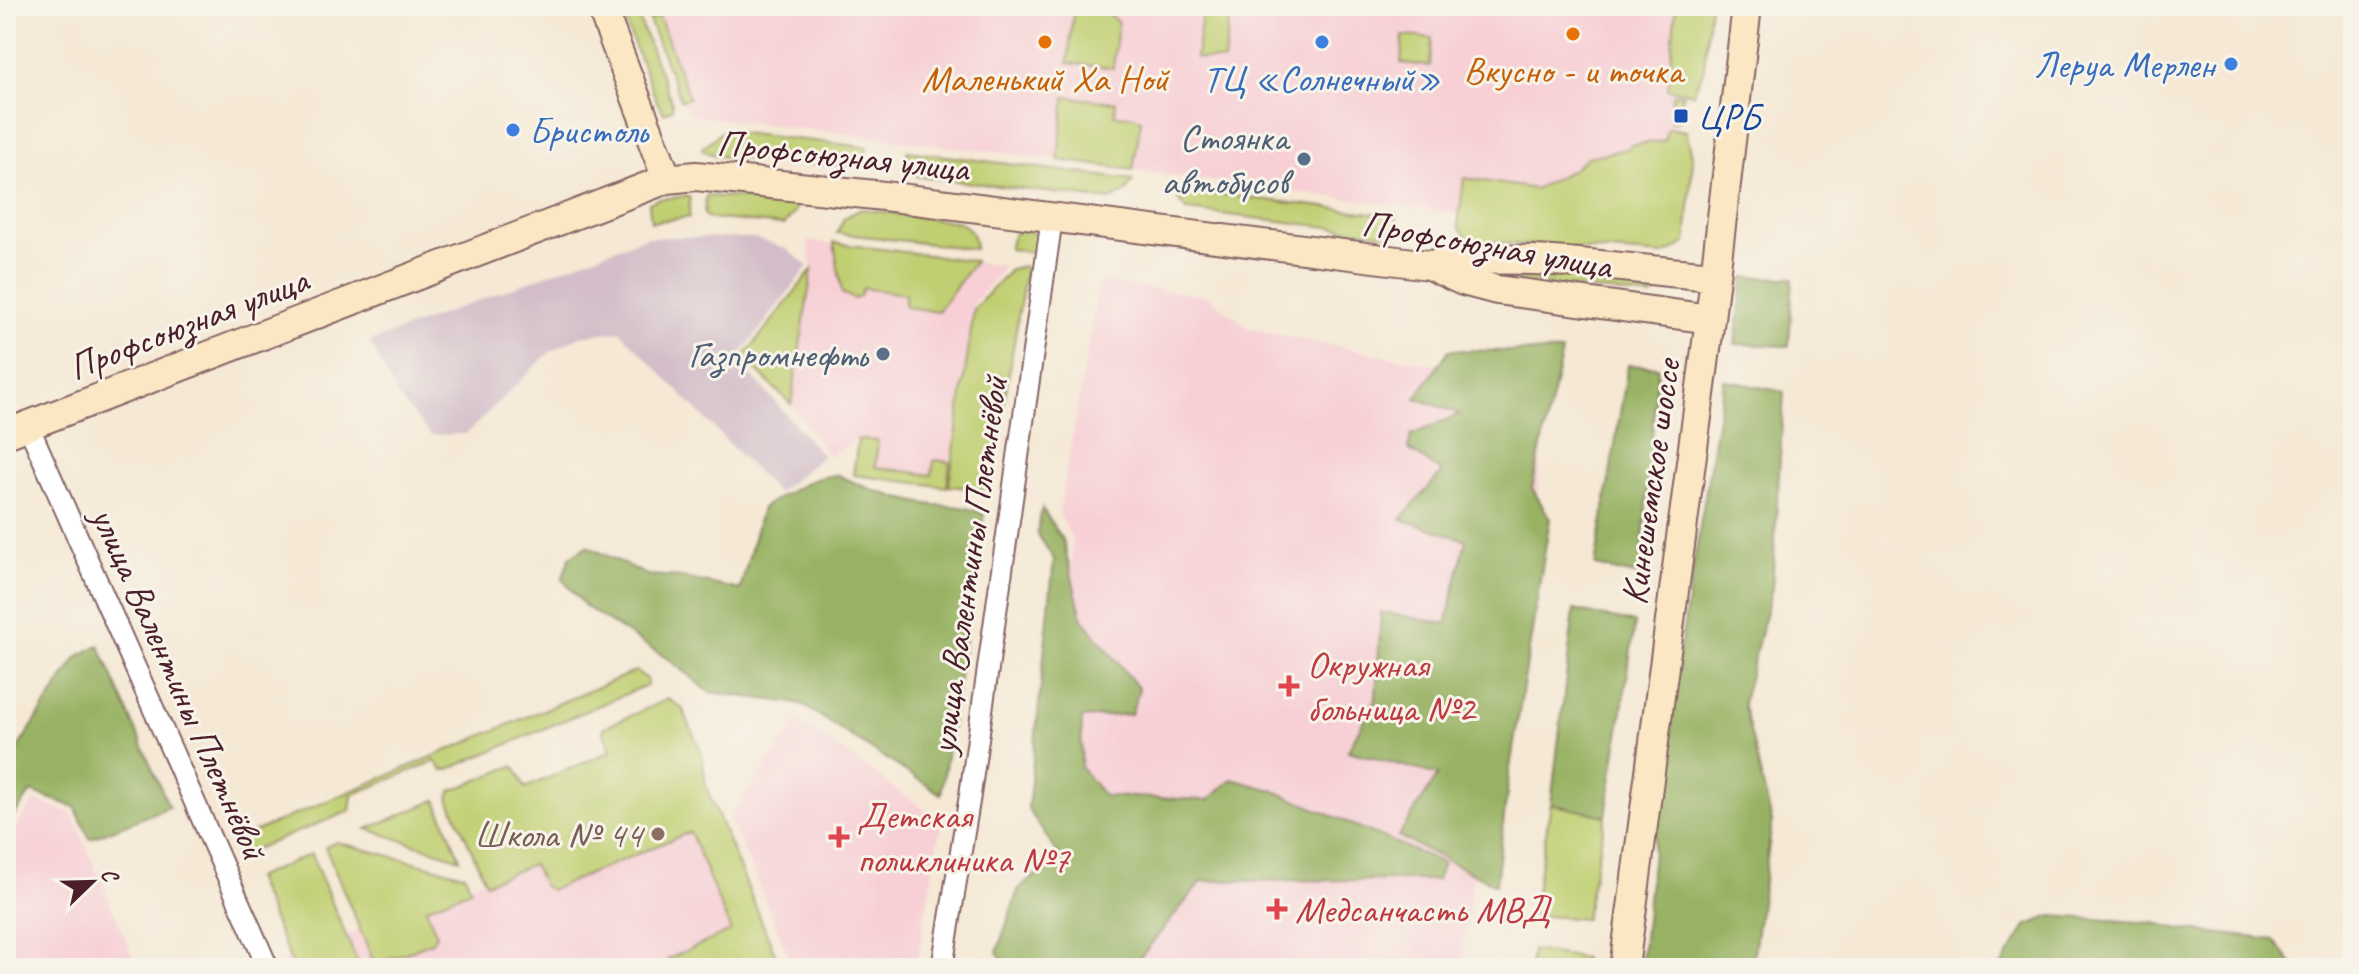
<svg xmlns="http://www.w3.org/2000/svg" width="2359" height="974" viewBox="0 0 2359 974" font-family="Caveat,sans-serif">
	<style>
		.built { fill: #f7cfd5 }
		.industrial { fill: #d2bdc8 }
		.green { fill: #c0cf71; stroke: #85774e; stroke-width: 2 }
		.forest { fill: #98b263; stroke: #716847; stroke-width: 2 }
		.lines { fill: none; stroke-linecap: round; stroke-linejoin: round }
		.minor-casing { stroke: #866566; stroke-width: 24 }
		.secondary-casing { stroke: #866566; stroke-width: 32 }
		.minor { stroke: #fff; stroke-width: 20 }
		.secondary { stroke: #fbe7c3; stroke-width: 28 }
		.food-dot { fill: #e8710a; stroke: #f7f3e8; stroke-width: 3 }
		.shop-dot { fill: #3f7fe0; stroke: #f7f3e8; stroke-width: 3 }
		.transit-dot { fill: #1a4fb4; stroke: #f7f3e8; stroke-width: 3 }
		.service-dot { fill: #5c6f8a; stroke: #f7f3e8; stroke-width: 3 }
		.health-dot { fill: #e0444e; stroke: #f7f3e8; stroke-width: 3 }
		.education-dot { fill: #8d6e63; stroke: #f7f3e8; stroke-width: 3 }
		.labels { text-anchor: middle; stroke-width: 6; stroke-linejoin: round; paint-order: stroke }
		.shop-label { font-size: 38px; fill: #366cbe; stroke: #f7f3e8; text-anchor: end }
		.food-label { font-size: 38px; fill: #c56008; stroke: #f7f3e8 }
		.transit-label { font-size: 38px; fill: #164399; stroke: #f7f3e8; text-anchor: start }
		.service-label { font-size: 38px; fill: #4e5e75; stroke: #f7f3e8; text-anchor: end }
		.street-label { font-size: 38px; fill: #4a1f2b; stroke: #f7f3e8 }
		.health-label { font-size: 38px; fill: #be3a42; stroke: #f7f3e8; text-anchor: start }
		.education-label { font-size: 38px; fill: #785e54; stroke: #f7f3e8; text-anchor: end }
	</style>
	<rect width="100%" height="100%" fill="#f7f3e8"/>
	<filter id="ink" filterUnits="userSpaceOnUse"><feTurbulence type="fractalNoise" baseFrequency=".0125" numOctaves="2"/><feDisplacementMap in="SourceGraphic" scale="16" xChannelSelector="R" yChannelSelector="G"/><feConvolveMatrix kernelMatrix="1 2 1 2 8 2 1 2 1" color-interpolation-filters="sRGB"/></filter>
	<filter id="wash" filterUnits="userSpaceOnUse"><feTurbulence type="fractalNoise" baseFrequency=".006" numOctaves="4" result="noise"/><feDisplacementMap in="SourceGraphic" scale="32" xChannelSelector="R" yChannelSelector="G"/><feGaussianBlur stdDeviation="1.8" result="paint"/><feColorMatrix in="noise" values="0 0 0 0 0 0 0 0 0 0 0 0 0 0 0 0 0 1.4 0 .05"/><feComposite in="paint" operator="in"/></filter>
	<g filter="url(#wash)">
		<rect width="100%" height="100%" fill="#f5e8d4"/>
		<path class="built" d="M645 6H1690L1673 144 1585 173 1474 216 1058 160 692 115 683 103Z
			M808 241 1004 266 974 303 950 462 935 460 932 475 875 467 877 441 858 439 829 456 791 404 812 270Z
			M1099 282 1207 296 1250 329 1417 362 1549 370 1529 579 1471 892 1461 968H1074L1097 853 1068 794 1072 538 1059 514Z
			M798 720 941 821 917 968H794L730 818Z
			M706 787 781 968H285L282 962Z
			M34 801 72 813 138 968H6V842Z"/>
		<path class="industrial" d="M646 237 754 238 785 248 808 266 737 359 823 456 777 493 620 331 580 336 549 353 466 434 431 435 397 396 370 342Z"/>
		<path class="green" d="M619 6H634L672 103V109L664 113 657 102Z
			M1074 6 1109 14 1118 23 1113 68 1068 63Z
			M1676 6H1710L1704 69 1693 94 1668 89Z
			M1203 7 1230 11 1224 61 1196 58Z
			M659 16 689 98 681 101 649 20Z
			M1403 36 1432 38 1430 66 1401 63Z
			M1673 94 1683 95 1679 122 1670 121Z
			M1065 97 1116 102 1115 115 1134 116 1141 120 1133 170 1058 160Z
			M1668 128 1686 131 1693 159 1686 243 1664 255 1470 241 1458 226 1464 178 1535 189 1572 170 1587 157 1627 149 1631 145 1664 141Z
			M723 131 867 147 864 158 856 167 716 156 702 150V148Z
			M907 151 1133 180 1126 192 1110 200 918 176 909 166Z
			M1178 189 1397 216 1395 235 1187 210 1178 200Z
			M686 196 690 198 689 217 651 222 649 203 658 199Z
			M706 196 790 200 796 203 795 212 784 225 708 218 704 214Z
			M861 209 958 222C971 228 974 235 975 249L837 233 844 218Z
			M1020 230H1028L1039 237V253L1009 249 1013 235Z
			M834 243 975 261 938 311H933L905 307V294L863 288 860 296 854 299 842 293Z
			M1023 266 1026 268 990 490 949 486 974 309 1011 269Z
			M1503 269 1651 284 1656 288V294L1651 297 1502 279 1491 274Z
			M812 270 791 404 743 358Z
			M858 439 878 441 875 467 932 475 934 460 950 462 947 487 853 475Z
			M636 671 647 679V685L447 770H442L435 761 352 795 350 811 245 853 237 852 232 841Z
			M668 699 682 708 702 753 706 787 781 968H666L668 959 731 931 690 832 551 890 543 886 533 864 486 883 449 799 451 791 512 766 516 768 525 788 611 751 603 731 605 727Z
			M436 800 460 859 367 829Z
			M1551 804 1606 816 1585 919 1532 915Z
			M336 842 465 875 471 890 426 908 436 934 432 942 375 965 325 847Z
			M311 854 360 968H294L255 878Z
			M1532 950 1584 958 1583 968H1530Z"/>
		<path class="forest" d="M1744 277 1793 278 1789 346 1735 344Z
			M1449 350 1562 352 1532 488 1550 519 1509 774 1496 885 1398 836 1438 775 1348 751 1376 697 1381 612 1446 624 1466 540 1401 519 1442 472 1408 449 1411 435 1460 414 1416 398Z
			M1628 365 1658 367 1640 576 1595 566Z
			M1724 380 1784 392 1772 588 1743 702 1772 822 1752 968H1641L1664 746Z
			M838 475C864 488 893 498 922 503 945 508 961 503 984 514L941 794 801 704 709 692 671 661 586 607 562 579 570 557 587 546 647 575 680 577 740 590 762 508C766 504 812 479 819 478 825 476 832 476 838 475Z
			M1042 508 1063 541 1082 618 1139 689 1131 714 1082 718 1081 768 1104 796 1208 800 1232 779 1272 790 1443 863 1437 880 1202 881 1139 959 1063 962 1061 968H1009L997 952 1018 890 1059 855 1028 809 1054 559 1037 533Z
			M1574 610 1635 623 1606 816 1551 804Z
			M99 645 169 807 90 839 75 807 31 792 6 827V766L78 656Z
			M2052 916 2154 923 2181 929 2274 940 2295 968H2000L2027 925Z"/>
	</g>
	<g filter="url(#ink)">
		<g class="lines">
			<defs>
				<path id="minor" d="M28 425 268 968
					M942 968 970 795 1052 218"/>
				<path id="secondary" d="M601 6 667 179
					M1429 265C1521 250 1620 269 1714 276
					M6 434 667 179 696 176 884 196 1429 265 1463 281 1497 290 1710 319
					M1624 968 1710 319 1747 6"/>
			</defs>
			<use href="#minor" class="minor-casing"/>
			<use href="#secondary" class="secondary-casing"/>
			<use href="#minor" class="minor"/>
			<use href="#secondary" class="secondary"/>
		</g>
	</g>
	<g class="food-dot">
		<circle cx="1573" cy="34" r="8"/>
		<circle cx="1045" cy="42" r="8"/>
	</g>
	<g class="shop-dot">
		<circle cx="1322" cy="42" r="8"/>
		<circle cx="2231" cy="64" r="8"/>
		<circle cx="513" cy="130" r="8"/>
	</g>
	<rect class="transit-dot" x="1673" y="108" width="16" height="16" rx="4"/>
	<g class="service-dot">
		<circle cx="1304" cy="159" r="8"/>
		<circle cx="883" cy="354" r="8"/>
	</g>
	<g class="health-dot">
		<path d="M1285 674h8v8h8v8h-8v8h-8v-8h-8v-8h8z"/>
		<path d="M835 825h8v8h8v8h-8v8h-8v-8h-8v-8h8z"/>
		<path d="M1273 897h8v8h8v8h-8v8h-8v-8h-8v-8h8z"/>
	</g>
	<circle class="education-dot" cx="658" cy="834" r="8"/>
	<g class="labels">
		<g class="shop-label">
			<text x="2215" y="77">Леруа Мерлен</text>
			<text x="1322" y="91" text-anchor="middle">ТЦ «Солнечный»</text>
			<text x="529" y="143" text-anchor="start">Бристоль</text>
		</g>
		<g class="food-label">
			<text x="1573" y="83">Вкусно - и точка</text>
			<text x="1045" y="91">Маленький Ха Ной</text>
		</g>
		<g class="transit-label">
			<text x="1697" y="129">ЦРБ</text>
		</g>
		<g class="service-label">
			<text x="1288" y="150">Стоянка<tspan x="1288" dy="44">автобусов</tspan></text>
			<text x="867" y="367">Газпромнефть</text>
		</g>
		<g class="street-label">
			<text transform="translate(843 155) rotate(6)" y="13">Профсоюзная улица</text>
			<text transform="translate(1487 244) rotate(10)" y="13">Профсоюзная улица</text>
			<text transform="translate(188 323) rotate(-21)" y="13">Профсоюзная улица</text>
			<text transform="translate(1650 482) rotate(-82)" y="13">Кинешемское шоссе</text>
			<text transform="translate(968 565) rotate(-82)" y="13">улица Валентины Плетнёвой</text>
			<text transform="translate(180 683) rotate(66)" y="13">улица Валентины Плетнёвой</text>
		</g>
		<g class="health-label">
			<text x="1307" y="677">Окружная<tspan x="1307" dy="44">больница №2</tspan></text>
			<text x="857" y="828">Детская<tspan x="857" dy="44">поликлиника №7</tspan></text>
			<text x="1295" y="922">Медсанчасть МВД</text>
		</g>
		<g class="education-label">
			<text x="642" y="847">Школа № 44</text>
		</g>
	</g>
	<rect width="2359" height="974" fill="none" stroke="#f7f3e8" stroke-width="32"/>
	<g transform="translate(92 882) rotate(67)" stroke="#f7f3e8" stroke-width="6" paint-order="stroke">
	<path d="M0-6L14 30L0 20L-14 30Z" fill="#4a1f2b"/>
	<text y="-12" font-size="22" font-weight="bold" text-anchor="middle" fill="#4a1f2b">С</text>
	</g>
</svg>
